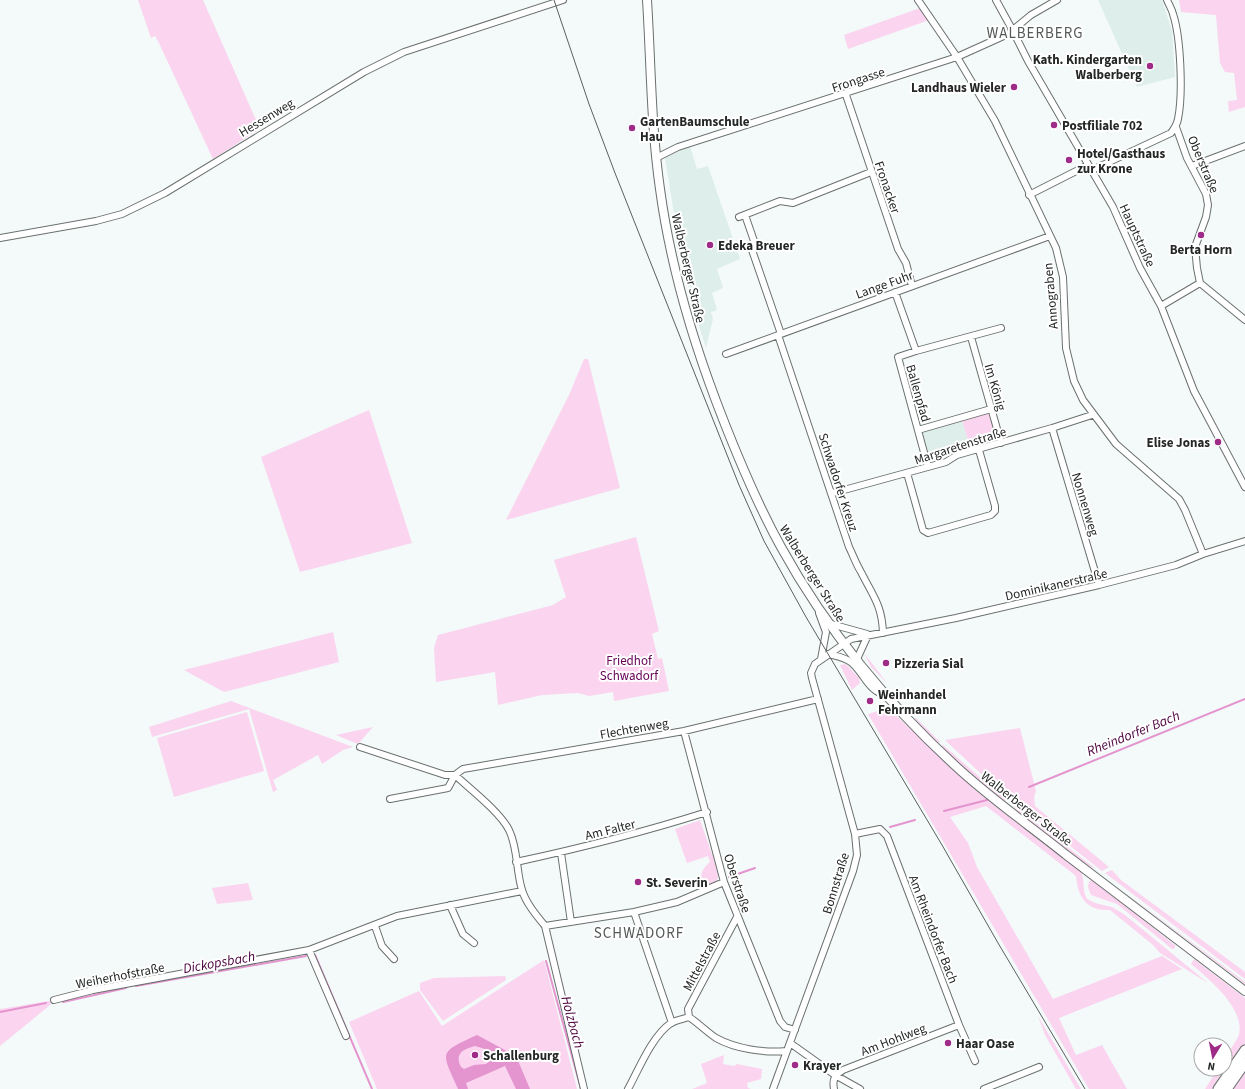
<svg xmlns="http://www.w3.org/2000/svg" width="1245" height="1089" viewBox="0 0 1245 1089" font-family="'Source Sans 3',sans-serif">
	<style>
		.built { fill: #deeeeb }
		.green { fill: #fbd4ef }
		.water { fill: #e494ce; fill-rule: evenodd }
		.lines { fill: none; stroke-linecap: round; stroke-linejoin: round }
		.stream { stroke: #e494ce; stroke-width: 2 }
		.minor-casing { stroke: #6a706e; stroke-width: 8 }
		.major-casing { stroke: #6a706e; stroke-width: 10 }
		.highway-casing { stroke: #6a706e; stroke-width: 11 }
		.minor { stroke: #fff; stroke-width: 6 }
		.major { stroke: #fff; stroke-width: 8 }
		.highway { stroke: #fff; stroke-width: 9 }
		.tram { stroke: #5b5f5e; stroke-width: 1 }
		.poi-dot { fill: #9e2b87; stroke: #fff; stroke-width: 1.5 }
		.labels { text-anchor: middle; stroke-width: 4; stroke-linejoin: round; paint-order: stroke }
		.poi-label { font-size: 13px; font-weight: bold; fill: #242726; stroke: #fff; text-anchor: start }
		.street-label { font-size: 13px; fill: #242726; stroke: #fff }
		.park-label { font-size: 13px; fill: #640054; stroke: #fff }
		.water-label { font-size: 14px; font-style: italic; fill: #4c033f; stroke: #fff }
		.quarter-label { font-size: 15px; letter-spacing: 1px; fill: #535958; stroke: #fff }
	</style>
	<rect width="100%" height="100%" fill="#f3faf9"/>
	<path class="built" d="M1098 0H1162L1172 31 1175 77 1137 87Z
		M690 146 697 169 708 166 740 259 717 269 723 288 712 293 717 310 711 312 713 319 706 348 692 304 677 232 665 158Z
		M962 420 970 447 933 457 929 455 922 432Z"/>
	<path class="green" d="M138 0H203L260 129 213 159 158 41 155 36 151 38Z
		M1179 0H1245V107L1229 112 1228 101 1237 100 1234 73 1225 72 1220 63 1216 15 1181 12Z
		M920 8 929 20 848 49 844 35Z
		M584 359H588L620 488 506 520 569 395Z
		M369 410 412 543 300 572 261 457Z
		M988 413 996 435 994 439 970 447 962 420Z
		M636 537 659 631 652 634 658 659 662 658 669 691 614 701 613 692 589 696 578 693 542 695 498 705 495 672 436 682 434 648 438 635 553 605 566 597 554 560Z
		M333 632 339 662 224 692 184 670Z
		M864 653 887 683 871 667Z
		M846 664 859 678 860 683 852 690 840 665Z
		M231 701 353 747 343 750 322 764 318 755 273 780 277 790 273 792 249 709 152 737 149 727Z
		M888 708 962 777 1080 870C1086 879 1081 889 1087 899L1095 903 1112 907 1125 915 1208 983 1160 953 1153 945 1110 910C1087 911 1078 898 1076 876L986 806 950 817 968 843 977 867 1053 999 1162 956 1182 969 1059 1018 1076 1055 1102 1045 1127 1089H1089L868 714Z
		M247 712 264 771 174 797 157 738Z
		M916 718 940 742 938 744 915 719Z
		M373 727 358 744 336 735Z
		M1020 728 1036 791 1034 797 1035 806 1109 867 1102 871 994 786 945 740Z
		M943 745 1006 800 1004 801C982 784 961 766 941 747Z
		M1014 806 1096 869 1087 865 1017 812Z
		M700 820 712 854 715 856 719 872 717 881 703 888C699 878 701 869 710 862L708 856 687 863 675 829Z
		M1112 870 1121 880 1245 972V979L1105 873Z
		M1093 880 1175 945V948L1172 949 1117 904 1091 895 1088 887 1089 881Z
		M248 883 253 900 217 904 212 888Z
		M1116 886 1245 982V984Z
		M1194 959 1245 998V1044L1225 1068C1225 1053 1233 1048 1239 1035 1245 1008 1209 979 1191 964Z
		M544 960 577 1089H377L349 1022 419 991 442 1026Z
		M505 976 506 980 443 1021 420 990V983L434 978Z
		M49 1001 52 1002 49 1006 0 1046V1009Z
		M1038 1016 1081 1089H1076L1045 1035Z
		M724 1055 723 1064 734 1066 737 1064 762 1069 761 1079 747 1083 748 1088 751 1089H692L707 1083 701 1064Z
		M1218 1069H1224L1212 1089H1205Z
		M1245 1072V1089H1232Z"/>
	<path class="water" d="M477 1035 516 1056 530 1089H516L505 1066 466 1083 468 1089H458C441 1051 438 1053 477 1035ZM475 1046 485 1049 490 1053 491 1060 486 1064 474 1065 464 1069 461 1067C454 1054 463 1049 475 1046Z"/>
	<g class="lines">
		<path class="stream" d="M1029 787 1245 699
			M944 811 987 800
			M890 827 915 820
			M729 877 755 868
			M315 955 372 1089
			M546 961 581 1089
			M136 986 306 956
			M63 1002 126 988
			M0 1012 46 1003"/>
		<defs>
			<path id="minor" d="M918 0 957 57 995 121 1056 248 1063 277 1066 348 1074 381 1083 400 1116 444 1179 499 1185 510 1203 554
				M996 0 1013 31 1028 61 1113 207 1140 268 1161 306 1194 391 1245 487
				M846 95 898 249 906 263 912 286
				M1176 127 1187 158 1206 194 1208 205 1206 217 1195 247 1197 268 1200 283
				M656 158 678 147 957 57 1008 34 1031 15 1057 0
				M1192 166 1245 146
				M1092 170 1171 133C1174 129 1177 125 1178 119 1183 95 1181 38 1173 14 1172 9 1169 5 1167 0
				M1029 195 1088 165
				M745 215 754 241 752 250 781 334
				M739 217 780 201 793 203 871 172
				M0 238 96 221 122 214 165 193 364 72 404 52 563 0
				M1200 283 1245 320
				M895 292 916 351 898 357 928 467
				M1161 306 1200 283
				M778 335 849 547C853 555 856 564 861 572 873 596 882 605 883 633
				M971 337 1001 443
				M916 351 1001 328
				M726 354 1050 236
				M1052 428 1099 585
				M918 430 991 409
				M907 473 923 530 928 533 991 515 995 511V506L979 450
				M833 493 946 462 957 455 1052 428 1092 415
				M819 613 826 632 821 659
				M831 624 867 634
				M828 654C836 656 845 657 852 663 867 677 865 688 888 697
				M857 659 868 635
				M684 731 724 882 780 1021 785 1027 795 1030
				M360 747 445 775H455C470 789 500 812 509 830 518 848 516 871 522 890 526 903 536 915 545 926L584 1089
				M390 799 448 788 455 775 463 769 684 731 818 699
				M855 834 880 829 887 836 959 1025 975 1061
				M561 853 571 922
				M516 862C581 848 644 832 707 812
				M450 905 463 934 474 943
				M634 912 672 1023
				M375 926 382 946 394 959
				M545 926 634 912 677 902 724 882
				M309 950 346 1036
				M54 1000 93 990 309 950 397 916 522 891
				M689 1017 688 1009 737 917
				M689 1017C698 1023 707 1032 716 1038 736 1049 764 1053 786 1051
				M790 1043 835 1075 860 1089
				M628 1089C639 1069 652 1036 671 1023 676 1020 683 1019 689 1017
				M773 1089 853 871 857 855 855 834 812 678 811 673 815 664 851 639 956 618 1099 585 1176 565 1203 554 1245 541
				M834 1089C832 1079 835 1075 843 1070L959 1025
				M984 1089 1039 1067"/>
			<path id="major" d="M647 0C651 63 651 127 660 189 670 263 690 332 716 401 735 451 755 500 781 547 826 629 890 707 960 770 993 800 1030 826 1065 854 1125 900 1185 946 1245 991"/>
			<path id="highway" d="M1218 1089 1245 1050
				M1227 1089 1245 1063"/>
		</defs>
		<use href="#minor" class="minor-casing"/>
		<use href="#major" class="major-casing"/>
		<use href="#highway" class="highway-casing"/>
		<use href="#minor" class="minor"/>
		<use href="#major" class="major"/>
		<use href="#highway" class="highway"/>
		<path class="tram" d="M554 0 589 104 615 173 739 485 764 541 806 617 942 845 998 943 1085 1089"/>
	</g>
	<g class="poi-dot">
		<circle cx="1150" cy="66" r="4"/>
		<circle cx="1014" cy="87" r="4"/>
		<circle cx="1054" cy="125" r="4"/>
		<circle cx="632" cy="128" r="4"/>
		<circle cx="1069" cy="160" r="4"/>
		<circle cx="1201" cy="235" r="4"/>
		<circle cx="710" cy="245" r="4"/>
		<circle cx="1218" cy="442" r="4"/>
		<circle cx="886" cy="663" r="4"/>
		<circle cx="870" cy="701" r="4"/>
		<circle cx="638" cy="882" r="4"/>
		<circle cx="948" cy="1043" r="4"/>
		<circle cx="475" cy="1055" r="4"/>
		<circle cx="795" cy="1065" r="4"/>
	</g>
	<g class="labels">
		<g class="poi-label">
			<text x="1142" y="64" text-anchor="end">Kath. Kindergarten<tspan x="1142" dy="15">Walberberg</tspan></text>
			<text x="1006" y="92" text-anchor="end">Landhaus Wieler</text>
			<text x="640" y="126">GartenBaumschule<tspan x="640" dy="15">Hau</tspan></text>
			<text x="1062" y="130">Postfiliale 702</text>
			<text x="1077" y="158">Hotel/Gasthaus<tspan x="1077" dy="15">zur Krone</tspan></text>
			<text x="718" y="250">Edeka Breuer</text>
			<text x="1201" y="254" text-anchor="middle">Berta Horn</text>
			<text x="1210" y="447" text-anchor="end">Elise Jonas</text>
			<text x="894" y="668">Pizzeria Sial</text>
			<text x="878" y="699">Weinhandel<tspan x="878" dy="15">Fehrmann</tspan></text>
			<text x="646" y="887">St. Severin</text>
			<text x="956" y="1048">Haar Oase</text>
			<text x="483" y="1060">Schallenburg</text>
			<text x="803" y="1070">Krayer</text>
		</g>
		<g class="street-label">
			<text transform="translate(858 79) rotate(-18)" y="5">Frongasse</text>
			<text transform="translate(266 117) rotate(-31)" y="5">Hessenweg</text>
			<text transform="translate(1204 164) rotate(67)" y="5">Oberstraße</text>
			<text transform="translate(888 187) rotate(71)" y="5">Fronacker</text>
			<text transform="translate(1138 235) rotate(65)" y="5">Hauptstraße</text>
			<text transform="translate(689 268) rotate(77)" y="5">Walberberger Straße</text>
			<text transform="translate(884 284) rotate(-20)" y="5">Lange Fuhr</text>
			<text transform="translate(1050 296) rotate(-95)" y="5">Annograben</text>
			<text transform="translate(996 387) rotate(74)" y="5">Im König</text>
			<text transform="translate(919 393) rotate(74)" y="5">Ballenpfad</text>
			<text transform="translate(960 445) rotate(-18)" y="5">Margaretenstraße</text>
			<text transform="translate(839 482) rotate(72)" y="5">Schwadorfer Kreuz</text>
			<text transform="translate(1086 504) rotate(73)" y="5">Nonnenweg</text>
			<text transform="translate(813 573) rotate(58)" y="5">Walberberger Straße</text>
			<text transform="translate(1056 584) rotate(-13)" y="5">Dominikanerstraße</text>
			<text transform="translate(634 728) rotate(-10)" y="5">Flechtenweg</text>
			<text transform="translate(1027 808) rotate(38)" y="5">Walberberger Straße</text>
			<text transform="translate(610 829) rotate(-14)" y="5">Am Falter</text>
			<text transform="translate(738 883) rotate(72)" y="5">Oberstraße</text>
			<text transform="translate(835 883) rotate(-73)" y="5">Bonnstraße</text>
			<text transform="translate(934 929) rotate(69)" y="5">Am Rheindorfer Bach</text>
			<text transform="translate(701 961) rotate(-62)" y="5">Mittelstraße</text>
			<text transform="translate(120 975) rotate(-11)" y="5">Weiherhofstraße</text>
			<text transform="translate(893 1039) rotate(-21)" y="5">Am Hohlweg</text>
		</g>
		<g class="park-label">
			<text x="629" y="665">Friedhof<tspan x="629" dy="15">Schwadorf</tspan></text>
		</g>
		<g class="water-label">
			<text transform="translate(1133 733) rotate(-22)" y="5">Rheindorfer Bach</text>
			<text transform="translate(219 962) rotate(-10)" y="5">Dickopsbach</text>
			<text transform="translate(573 1022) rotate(75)" y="5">Holzbach</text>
		</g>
		<g class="quarter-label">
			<text x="1035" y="38">WALBERBERG</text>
			<text x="639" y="938">SCHWADORF</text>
		</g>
	</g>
	<g transform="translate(1213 1057) rotate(190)"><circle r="19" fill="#ffffff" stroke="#a7a9a8"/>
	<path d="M0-3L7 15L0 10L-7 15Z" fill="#9e2b87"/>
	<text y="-6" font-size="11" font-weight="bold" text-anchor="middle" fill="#242726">N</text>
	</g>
</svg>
